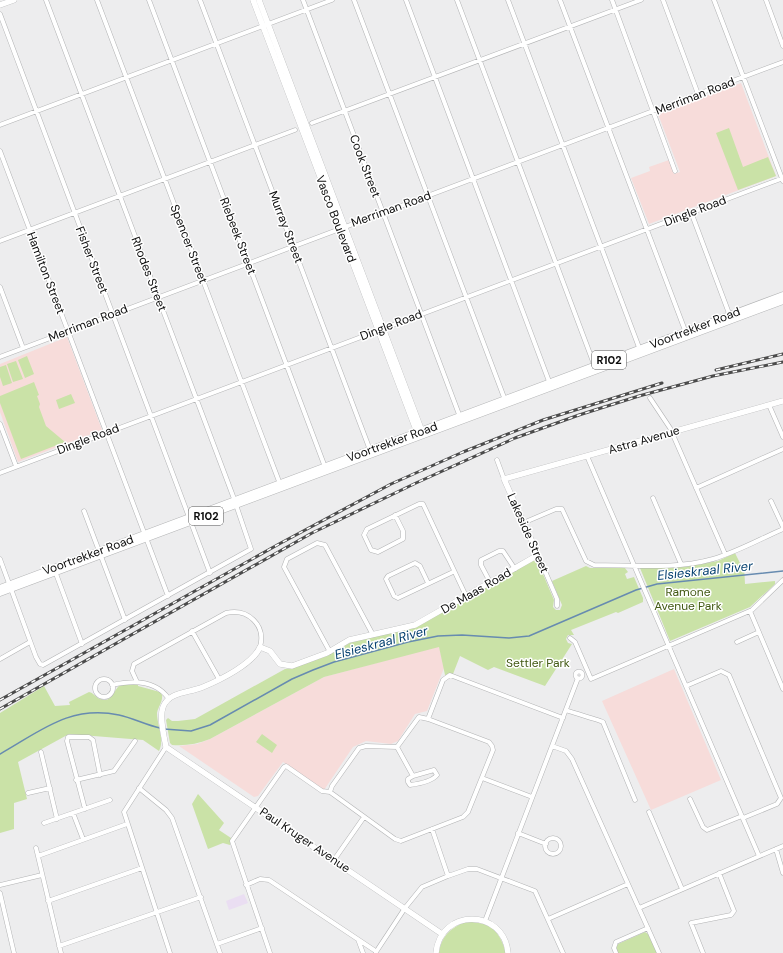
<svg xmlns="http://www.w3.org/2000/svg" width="783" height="953" viewBox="0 0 783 953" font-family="'DM Sans',sans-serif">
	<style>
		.education { fill: #f7dcda }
		.medical { fill: #eadef2 }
		.green { fill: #cae2a7 }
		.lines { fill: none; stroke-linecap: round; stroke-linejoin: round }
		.stream { stroke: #678bb0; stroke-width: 1.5 }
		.street-casing { stroke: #b2b3b4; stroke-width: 5 }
		.secondary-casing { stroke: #b2b3b4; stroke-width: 6 }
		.primary-casing { stroke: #b2b3b4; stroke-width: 7 }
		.street { stroke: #fff; stroke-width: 4 }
		.secondary { stroke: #fff; stroke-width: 5.5 }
		.primary { stroke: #fff; stroke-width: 6 }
		.rail-casing { stroke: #4b4b4b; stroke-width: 3 }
		.rail { stroke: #fff; stroke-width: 1.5; stroke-dasharray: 4.5; stroke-linecap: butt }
		.labels { text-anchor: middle; stroke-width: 3; stroke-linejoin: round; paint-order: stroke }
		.shield { fill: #fff; stroke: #565656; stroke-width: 1 }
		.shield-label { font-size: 11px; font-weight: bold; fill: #0d0d0d }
		.street-label { font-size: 12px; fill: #0d0d0d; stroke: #fff }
		.park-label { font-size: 12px; fill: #435a14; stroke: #fff }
		.water-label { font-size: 13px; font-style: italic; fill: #064170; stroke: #fff }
	</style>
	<rect width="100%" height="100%" fill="#ededee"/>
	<path class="education" d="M741 83 776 176 649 224 631 178 650 171 649 167 669 160 674 174 680 172 658 114Z
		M67 337 102 430 18 462 0 412V364Z
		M439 646 444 668 427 711 415 714 398 741 391 744 366 741 353 747 324 790 283 762 258 796 254 797 179 746 197 744 210 739 324 677Z
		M674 669 721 780 651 810 602 701Z"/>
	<path class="medical" d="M244 894 248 903 229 910 226 901Z"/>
	<path class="green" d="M729 128 743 167 768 157 776 176 738 190 716 133Z
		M27 356 34 374 25 378 18 360Z
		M16 361 23 379 13 382 7 364Z
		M6 365 12 383 3 386 0 377V367Z
		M34 382 39 395 37 396 40 404 39 407 46 426 65 442 21 459 0 403V396Z
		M71 394 75 403 59 409 56 400Z
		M735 553 741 565H744L745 584 775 581V584L750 607 670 641 640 568 684 567 718 561Z
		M535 559 537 560 554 600 553 607 556 610H560L562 605 552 581 586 566 590 568H625L628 572 625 574 627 579 634 577 643 598V602L618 613 616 612 571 630 574 635H568L566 639 568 643 572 644 545 686 494 667 488 670 460 656 453 674 445 675 439 647 324 677 210 739C197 744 186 746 172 745L170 743 166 720 168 718 172 721H178L195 719 285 669 293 668 327 656 353 641 414 627Z
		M138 684V686L160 692 162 695C163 702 158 707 157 713 157 726 165 739 159 751L143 740 69 734 18 762 27 799 14 803V829L0 833V713L44 686 55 706 70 705 69 702 89 692C94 693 95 697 100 699 111 704 113 691 120 685Z
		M262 734 277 745 272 753 256 742Z
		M198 794 224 823 219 830 231 838 230 845 223 843 208 849 192 804Z
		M465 922C490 922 499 929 506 953H439C441 937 450 928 465 922Z
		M645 932 648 934 657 953H618L616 948 618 944Z"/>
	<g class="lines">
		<path class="stream" d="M164 729 191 731 210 725 292 679 313 670 334 662 408 642 438 636 462 635 509 638 529 636 636 590 657 584 783 571
			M0 754C41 731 69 705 119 715 133 718 146 725 160 728"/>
		<defs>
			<path id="street" d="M97 0 280 484
				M149 0 325 467
				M200 0 370 450
				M303 0 460 417
				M354 0 505 400
				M406 0 550 384
				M457 0 595 367
				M508 0 640 350
				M560 0 686 333
				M612 0 675 171
				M663 0 698 94
				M714 0 783 181
				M766 0 783 46
				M0 14 210 573
				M312 123 641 0
				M0 125 332 0
				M0 151 168 596
				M691 212 730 316
				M0 241 295 130
				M0 287 23 348
				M0 357 783 62
				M650 398 670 428 725 554
				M769 405 783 437
				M0 424 16 466
				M587 456 759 856
				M497 460 504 479
				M0 473 783 178
				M696 488 783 449
				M653 498 681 564
				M771 501 783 527
				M84 511 125 620
				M395 515 403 531V539L378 552 371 550 364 535 367 529 419 504H423L466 596
				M523 523 556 509H562L586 561 594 565C632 565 675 570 713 559 737 552 760 539 783 529
				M538 555 557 599V606
				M0 559 36 657 40 664 43 665 251 549 233 496 46 0
				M55 571 82 644
				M490 582 481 565V560L499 551H503L515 569
				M428 583 420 566 415 563 388 576 386 579 394 596 398 598 453 572
				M750 611 783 689
				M192 631 219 679
				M570 638 575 642 591 679 752 610 783 580
				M737 642 759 632
				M330 652 284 567 287 559 317 543 325 545 373 635
				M0 659 30 642
				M575.5 675a3.5 3.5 0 1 1 7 0a3.5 3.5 0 1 1-7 0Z
				M95 688a9 9 0 1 1 18 0a9 9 0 1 1-18 0Z
				M137 682 132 671 134 664 226 613C248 608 266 625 260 647
				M112 685C133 680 156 680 169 699
				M686 686 721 671 729 675 781 798 777 804 743 818
				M566 710C573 713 600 720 603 722L635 800
				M428 719 443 680 450 675 563 718
				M552 746 566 751 572 759 659 953
				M166 747 124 812 170 953
				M397 747 413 776
				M41 752 57 819
				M434 770 437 775C432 781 418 784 410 785L408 782V779L413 776Z
				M482 778 532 797
				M76 780 114 771 135 741
				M139 788 166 810 172 818 220 953
				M28 793 50 788
				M690 799 703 827 707 830 742 816
				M85 809 67 741 68 737H89L93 740 100 775
				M649 812 682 889
				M73 813 83 839
				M44 823 110 800
				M432 829 448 876
				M518 833 546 844
				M545 846a8 8 0 1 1 16 0a8 8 0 1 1-16 0Z
				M36 848 61 953
				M776 849 783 873
				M38 856 127 824
				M334 860 364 817
				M0 885 42 875
				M246 885 260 879 269 880 374 950
				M0 893 14 953
				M48 901 142 868
				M639 908 783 846
				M548 919 628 884
				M485 921 578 678
				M359 942 363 953
				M217 944 262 928
				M59 946 201 897
				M376 952 405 908 422 887 448 876 468 869H477L535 891 563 953
				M270 953 232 841 284 767 286 766 322 791 330 792 395 839 401 841 463 817 468 812 493 750 492 746 489 742 428 719 419 717 397 747 366 746 359 748 332 786 330 792
				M616 953 614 948 616 942 648 928
				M703 953 691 923 731 915 734 911 719 873"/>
			<path id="secondary" d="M253 0 418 435
				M259 0 423 434
				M0 5 14 0
				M442 934 166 747C164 736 159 718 163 707 169 691 190 693 203 687 220 680 253 664 260 647L270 651 280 664 292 666 327 653 349 640 415 625 538 555 504 479 783 401
				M436 953C440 908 504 908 508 953"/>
			<path id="primary" d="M0 588 783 295
				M0 593 783 301"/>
		</defs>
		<use href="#street" class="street-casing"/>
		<use href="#secondary" class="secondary-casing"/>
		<use href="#primary" class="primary-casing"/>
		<use href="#street" class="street"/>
		<use href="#secondary" class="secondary"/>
		<use href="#primary" class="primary"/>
		<defs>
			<path id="rail" d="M716 370 783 354
				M0 700 279 544 391 484 463 452 543 420 662 383
				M0 709 312 533 416 483 515 438 579 415 639 396 713 376 783 362"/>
		</defs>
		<use href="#rail" class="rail-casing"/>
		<use href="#rail" class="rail"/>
	</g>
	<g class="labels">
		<g class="shield">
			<rect x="592" y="351" width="34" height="18" rx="3"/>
			<rect x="189" y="507" width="34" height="18" rx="3"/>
		</g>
		<g class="shield-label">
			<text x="609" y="364">R102</text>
			<text x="206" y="520">R102</text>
		</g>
		<g class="street-label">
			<text transform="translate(695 96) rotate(-21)" y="4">Merriman Road</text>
			<text transform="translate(365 166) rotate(69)" y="4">Cook Street</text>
			<text transform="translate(391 209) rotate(-20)" y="4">Merriman Road</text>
			<text transform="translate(695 211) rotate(-21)" y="4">Dingle Road</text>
			<text transform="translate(336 219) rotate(69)" y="4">Vasco Boulevard</text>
			<text transform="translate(286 227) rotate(69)" y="4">Murray Street</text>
			<text transform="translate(238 236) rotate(69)" y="4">Riebeek Street</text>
			<text transform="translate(189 244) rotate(69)" y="4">Spencer Street</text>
			<text transform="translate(92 260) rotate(69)" y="4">Fisher Street</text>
			<text transform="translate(46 273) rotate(69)" y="4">Hamilton Street</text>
			<text transform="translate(149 274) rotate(69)" y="4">Rhodes Street</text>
			<text transform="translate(88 323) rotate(-21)" y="4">Merriman Road</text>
			<text transform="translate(391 325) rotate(-21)" y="4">Dingle Road</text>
			<text transform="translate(695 328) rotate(-21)" y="4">Voortrekker Road</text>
			<text transform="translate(88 439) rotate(-21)" y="4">Dingle Road</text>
			<text transform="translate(644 440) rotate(-16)" y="4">Astra Avenue</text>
			<text transform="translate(392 442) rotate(-20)" y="4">Voortrekker Road</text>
			<text transform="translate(528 533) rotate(66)" y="4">Lakeside Street</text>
			<text transform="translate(88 555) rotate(-20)" y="4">Voortrekker Road</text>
			<text transform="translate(476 591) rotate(-30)" y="4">De Maas Road</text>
			<text transform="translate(305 840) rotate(34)" y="4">Paul Kruger Avenue</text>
		</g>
		<g class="park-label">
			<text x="688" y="596">Ramone<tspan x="688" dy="14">Avenue Park</tspan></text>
			<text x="538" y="667">Settler Park</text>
		</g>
		<g class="water-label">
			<text transform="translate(705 570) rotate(-6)" y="5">Elsieskraal River</text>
			<text transform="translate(381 642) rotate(-15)" y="5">Elsieskraal River</text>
		</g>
	</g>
</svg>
